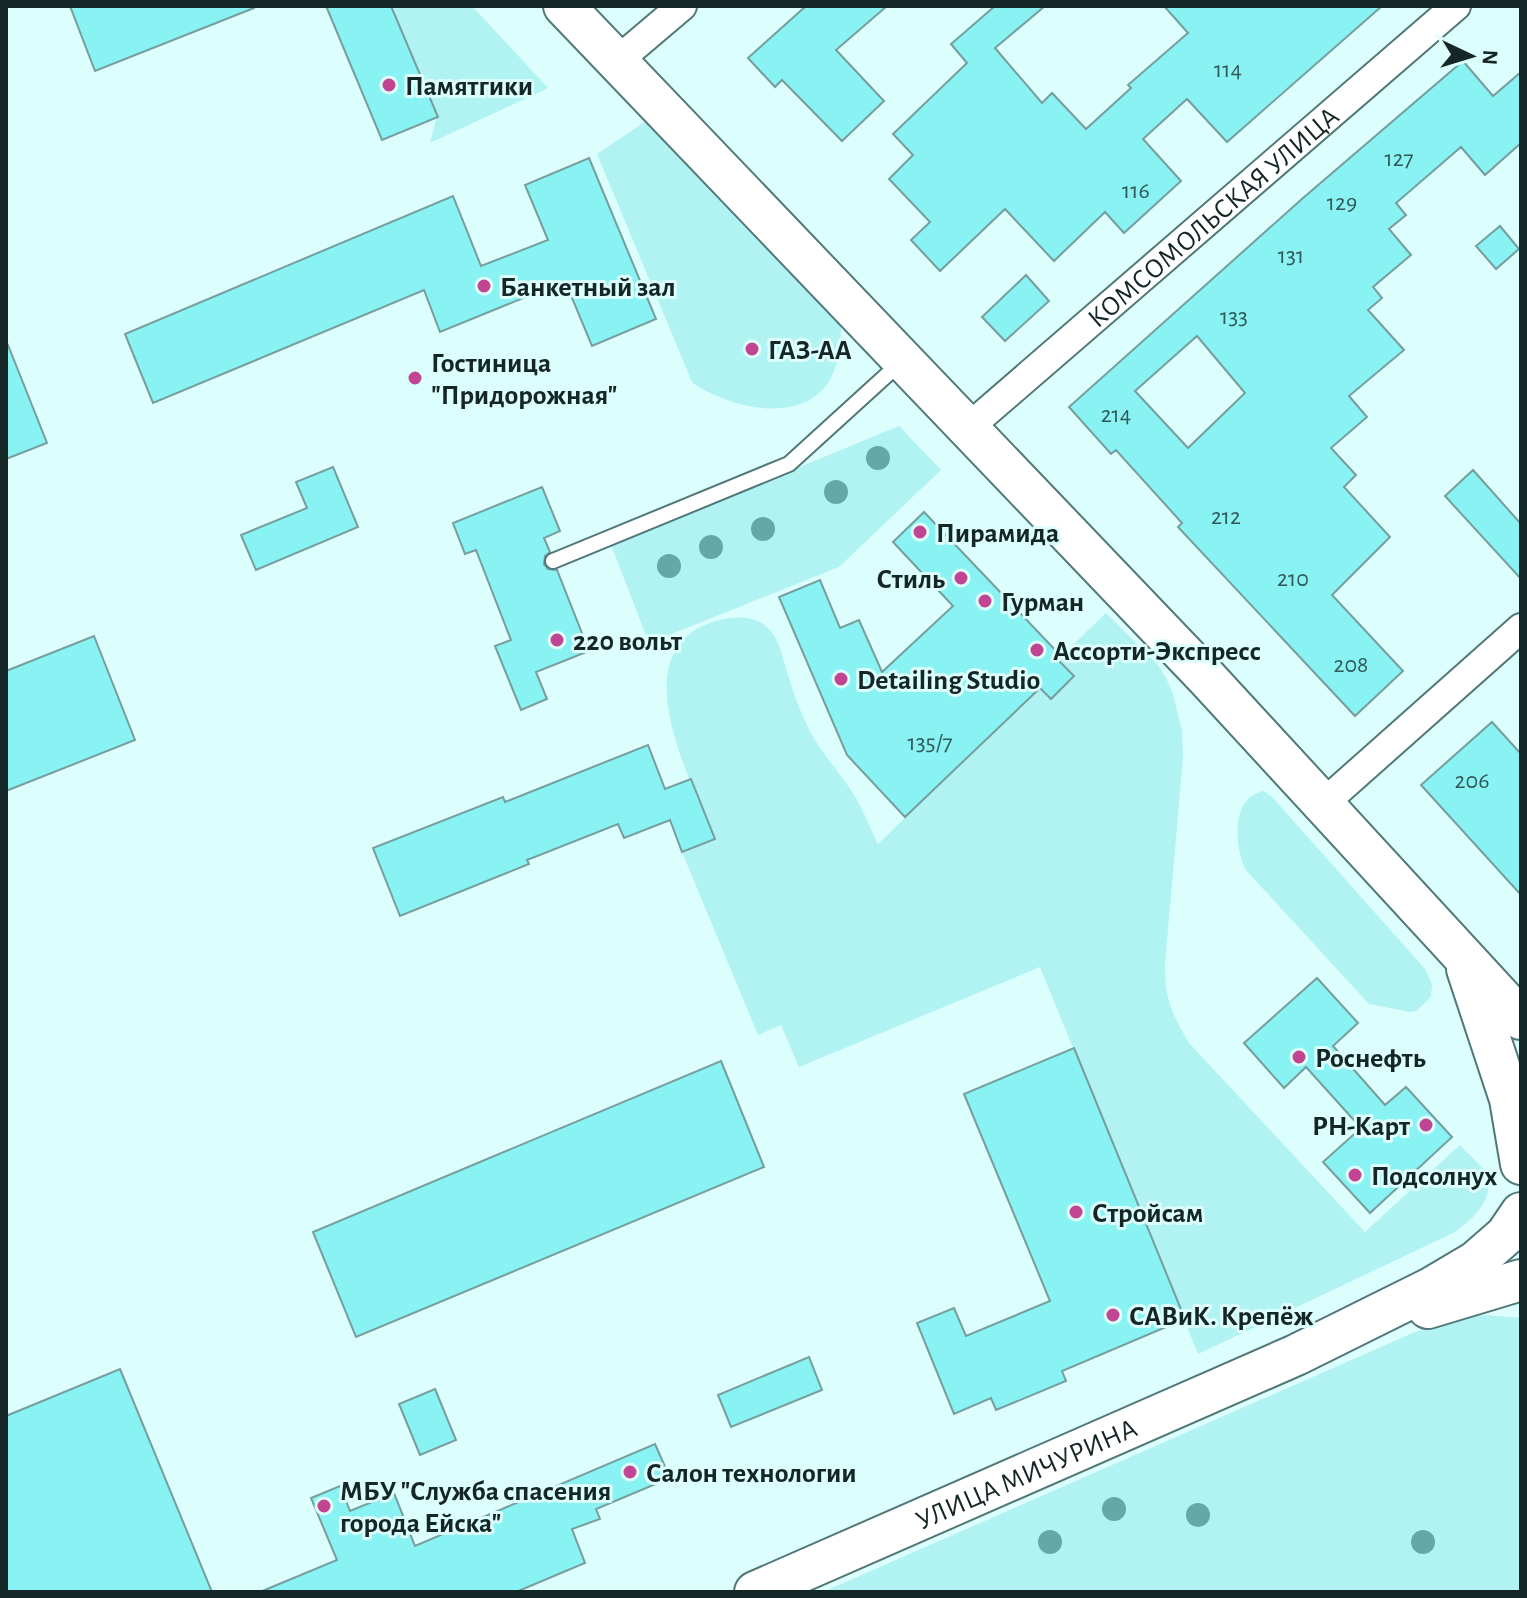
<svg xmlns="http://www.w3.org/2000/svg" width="1527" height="1598" viewBox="0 0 1527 1598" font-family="'Alegreya Sans',sans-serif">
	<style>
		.green { fill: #b1f2f2 }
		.building { fill: #89f2f2; stroke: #769e9e; stroke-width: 2; fill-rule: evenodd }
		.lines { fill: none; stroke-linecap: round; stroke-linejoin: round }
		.lane-casing { stroke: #517878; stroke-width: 18 }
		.street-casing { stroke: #517878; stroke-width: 32 }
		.secondary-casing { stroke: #517878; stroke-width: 44 }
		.lane { stroke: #fff; stroke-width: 14 }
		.street { stroke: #fff; stroke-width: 28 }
		.secondary { stroke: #fff; stroke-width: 40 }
		.tree { fill: #64a9a8 }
		.poi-dot { fill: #c24593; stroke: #dcfefd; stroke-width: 3 }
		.labels { text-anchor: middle; stroke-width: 6; stroke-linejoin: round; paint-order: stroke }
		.number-label { font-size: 24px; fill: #325959 }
		.poi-label { font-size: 28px; font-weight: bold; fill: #152626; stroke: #dcfefd; text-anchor: start }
		.street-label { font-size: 28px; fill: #152626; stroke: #dcfefd }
	</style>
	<rect width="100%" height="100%" fill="#dcfefd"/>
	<path class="green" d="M391 6H472L548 88 430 143 437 116Z
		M652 117 841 323C841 341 840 361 831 378 805 427 727 408 692 382L597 154Z
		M899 426 941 470 839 567 649 643 611 545Z
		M1106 613 1158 665 1166 678 1173 694 1182 731 1183 758 1165 964C1165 1000 1171 1012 1189 1043L1365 1232 1460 1145C1467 1153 1477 1161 1483 1169 1500 1195 1473 1220 1453 1233L1198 1354 1040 967 799 1067 781 1025 758 1035 682 852 714 839C691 779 619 649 716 621 732 616 755 615 768 628 781 641 783 661 789 678 795 697 802 717 812 735 824 756 841 774 854 795 864 811 870 828 878 844L1005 721 1030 686Z
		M1264 791 1273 798 1425 969 1432 984 1431 997 1416 1011 1410 1012 1369 1004 1245 869C1235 846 1230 797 1264 791Z
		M1485 1315 1521 1318V1592H823L1415 1332 1461 1318Z"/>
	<path class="building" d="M70 6H254V8L95 71Z
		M326 6H391L438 117 382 140Z
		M806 6H887L836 50 884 101 842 141 782 80 775 87 748 58Z
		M995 6H1045L995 48 1042 103 1052 93 1086 129 1131 88 1128 85 1188 33 1164 6H1382L1227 142 1187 99 1143 139 1181 181 1124 233 1105 212 1054 261 1005 209 940 271 911 240 930 222 889 179 913 155 893 134 967 63 951 44Z
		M1463 61 1493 96 1521 72V143L1485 175 1461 147 1396 203 1406 215 1389 229 1411 255 1373 287 1382 298 1368 310 1404 350 1349 396 1367 417 1331 448 1356 475 1344 487 1390 537 1332 595 1403 671 1355 716 1178 527 1182 523 1116 450 1111 454 1069 407 1303 198ZM1197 336 1245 393 1188 448 1135 391Z
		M589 158 656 319 592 346 565 281 440 332 424 290 153 403 125 334 453 196 481 266 548 240 525 185Z
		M1500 226 1519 249 1496 269 1476 246Z
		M1026 275 1049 301 1005 341 982 317Z
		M8 345 47 443 6 459V346Z
		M333 467 358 527 256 570 241 535 307 508 296 482Z
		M1473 470 1521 524V579L1445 496Z
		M542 487 560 531 544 538 550 552 545 556 544 564 548 569 557 570 589 651 536 672 547 699 521 710 495 646 511 640 476 550 465 554 453 523Z
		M924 512 1061 656 1058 660 1074 676 1051 699 1040 688 905 817 847 755 779 597 820 580 840 628 859 620 882 672 953 606 893 542Z
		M94 636 135 740 6 791V671Z
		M1492 722 1521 754V895L1421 785Z
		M648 745 665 789 691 779 715 839 682 852 670 820 624 838 618 824 527 860 529 864 400 916 373 848 503 797 505 802Z
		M1317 978 1358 1023 1333 1046 1385 1105 1406 1087 1452 1137 1370 1213 1323 1162 1361 1128 1306 1067 1284 1088 1244 1043Z
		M1074 1048 1185 1319 1062 1371 1066 1381 996 1410 991 1398 954 1414 917 1323 954 1308 966 1336 1050 1301 964 1094Z
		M721 1061 764 1167 356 1337 313 1232Z
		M809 1357 822 1390 731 1427 718 1395Z
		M120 1369 212 1592H6V1416Z
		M435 1389 456 1440 420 1455 399 1404Z
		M655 1444 670 1478 596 1509 600 1519 572 1529 585 1563 516 1592H260L337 1560 311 1498 340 1486 350 1511 394 1493 415 1546Z"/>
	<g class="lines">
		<defs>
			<path id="lane" d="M553 561 789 464 900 363"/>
			<g id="street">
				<path d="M616 62 682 6"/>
				<path id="s1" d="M969 427 1456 6"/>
				<path d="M1324 803 1521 628"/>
			</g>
			<g id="secondary">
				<path d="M564 6 1206 677 1521 1019"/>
				<path d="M1467 969 1510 1099 1521 1164"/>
				<path d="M1428 1308 1521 1280"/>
				<path id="s2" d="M755 1592 1296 1355 1431 1288 1475 1262 1506 1235 1521 1213"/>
			</g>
		</defs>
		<use href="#lane" class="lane-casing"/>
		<use href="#street" class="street-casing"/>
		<use href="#secondary" class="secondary-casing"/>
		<use href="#lane" class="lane"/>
		<use href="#street" class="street"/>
		<use href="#secondary" class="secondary"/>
	</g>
	<g class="tree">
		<circle cx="878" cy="458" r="12"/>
		<circle cx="836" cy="492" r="12"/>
		<circle cx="763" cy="529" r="12"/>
		<circle cx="711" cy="547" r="12"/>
		<circle cx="669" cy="566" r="12"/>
		<circle cx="1114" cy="1509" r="12"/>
		<circle cx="1198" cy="1515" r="12"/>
		<circle cx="1050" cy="1542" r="12"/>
		<circle cx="1423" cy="1542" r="12"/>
	</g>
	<g class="poi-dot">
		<circle cx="389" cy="85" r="8"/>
		<circle cx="484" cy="286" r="8"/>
		<circle cx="752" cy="349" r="8"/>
		<circle cx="415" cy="378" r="8"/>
		<circle cx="920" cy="532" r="8"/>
		<circle cx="961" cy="578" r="8"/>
		<circle cx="985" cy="601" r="8"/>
		<circle cx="557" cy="640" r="8"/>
		<circle cx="1037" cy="650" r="8"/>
		<circle cx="841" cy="679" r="8"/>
		<circle cx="1299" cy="1057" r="8"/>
		<circle cx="1426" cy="1125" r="8"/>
		<circle cx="1355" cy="1175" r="8"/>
		<circle cx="1076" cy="1212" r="8"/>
		<circle cx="1113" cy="1315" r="8"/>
		<circle cx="630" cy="1472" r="8"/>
		<circle cx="324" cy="1506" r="8"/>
	</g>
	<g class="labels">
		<g class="number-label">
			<text x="1228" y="77">114</text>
			<text x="1399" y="166">127</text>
			<text x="1136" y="198">116</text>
			<text x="1342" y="210">129</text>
			<text x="1291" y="263">131</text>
			<text x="1234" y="324">133</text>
			<text x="1116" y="422">214</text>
			<text x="1226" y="524">212</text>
			<text x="1293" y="586">210</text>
			<text x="1351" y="672">208</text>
			<text x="930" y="750">135/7</text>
			<text x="1472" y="788">206</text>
		</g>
		<g class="poi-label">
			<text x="405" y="95">Памятгики</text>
			<text x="500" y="296">Банкетный зал</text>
			<text x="768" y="359">ГАЗ-АА</text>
			<text x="431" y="372">Гостиница<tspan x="431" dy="32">"Придорожная"</tspan></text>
			<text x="936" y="542">Пирамида</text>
			<text x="945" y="588" text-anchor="end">Стиль</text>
			<text x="1001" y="611">Гурман</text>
			<text x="573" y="650">220 вольт</text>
			<text x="1053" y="660">Ассорти-Экспресс</text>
			<text x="857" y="689">Detailing Studio</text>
			<text x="1315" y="1067">Роснефть</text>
			<text x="1410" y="1135" text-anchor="end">РН-Карт</text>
			<text x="1371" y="1185">Подсолнух</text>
			<text x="1092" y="1222">Стройсам</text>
			<text x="1129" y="1325">САВиК. Крепёж</text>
			<text x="646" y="1482">Салон технологии</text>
			<text x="340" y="1500">МБУ "Служба спасения<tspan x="340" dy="32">города Ейска"</tspan></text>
		</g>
		<g class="street-label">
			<text dy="10" stroke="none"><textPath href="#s1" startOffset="322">КОМСОМОЛЬСКАЯ УЛИЦА</textPath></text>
			<text dy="10" stroke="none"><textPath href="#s2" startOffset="296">УЛИЦА МИЧУРИНА</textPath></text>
		</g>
	</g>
	<rect width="1527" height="1598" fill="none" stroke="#152626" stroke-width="16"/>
	<g transform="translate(1471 56) rotate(94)" stroke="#dcfefd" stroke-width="6" paint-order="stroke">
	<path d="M0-6L14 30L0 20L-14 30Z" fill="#152626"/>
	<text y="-12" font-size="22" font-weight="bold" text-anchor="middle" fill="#152626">N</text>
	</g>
</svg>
